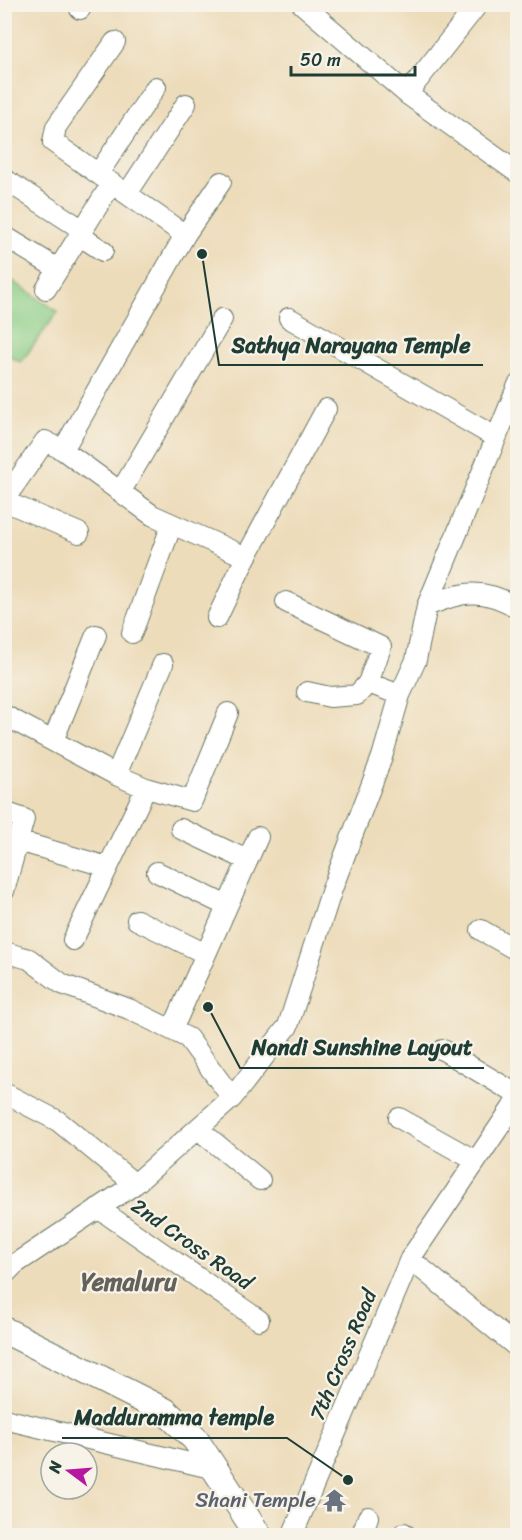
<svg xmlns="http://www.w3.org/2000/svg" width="522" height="1540" viewBox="0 0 522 1540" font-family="Sriracha,sans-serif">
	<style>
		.green { fill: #8cce87; stroke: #56865e; stroke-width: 1.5 }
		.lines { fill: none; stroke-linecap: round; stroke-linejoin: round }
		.minor-casing { stroke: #677563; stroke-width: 22 }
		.tertiary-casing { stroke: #677563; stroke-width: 28 }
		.minor { stroke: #fff; stroke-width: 20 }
		.tertiary { stroke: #fff; stroke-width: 26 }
		.labels { text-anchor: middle; stroke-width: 4.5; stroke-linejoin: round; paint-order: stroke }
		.street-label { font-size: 21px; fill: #1f3d34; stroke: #f7f3e8 }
		.worship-label { font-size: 21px; fill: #5b616d; stroke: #f7f3e8; text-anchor: end }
		.quarter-label { font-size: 24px; font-weight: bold; fill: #636159; stroke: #f7f3e8 }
		.leader { fill: none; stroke: #1f3d34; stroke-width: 2 }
		.callout-dot { fill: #1f3d34; stroke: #f7f3e8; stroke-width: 2 }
		.callout-label { font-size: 22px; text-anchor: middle; font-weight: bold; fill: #1f3d34; stroke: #f7f3e8; stroke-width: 4.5; stroke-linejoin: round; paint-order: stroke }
	</style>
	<rect width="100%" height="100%" fill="#f7f3e8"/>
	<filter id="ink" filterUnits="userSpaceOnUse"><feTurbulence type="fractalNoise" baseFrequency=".0167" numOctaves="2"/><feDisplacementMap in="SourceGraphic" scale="12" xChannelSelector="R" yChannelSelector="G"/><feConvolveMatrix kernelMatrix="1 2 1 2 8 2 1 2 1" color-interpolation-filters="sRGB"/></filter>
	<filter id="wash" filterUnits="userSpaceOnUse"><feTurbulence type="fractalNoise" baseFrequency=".008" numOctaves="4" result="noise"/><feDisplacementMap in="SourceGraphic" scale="24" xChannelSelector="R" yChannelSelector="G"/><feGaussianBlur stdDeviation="1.35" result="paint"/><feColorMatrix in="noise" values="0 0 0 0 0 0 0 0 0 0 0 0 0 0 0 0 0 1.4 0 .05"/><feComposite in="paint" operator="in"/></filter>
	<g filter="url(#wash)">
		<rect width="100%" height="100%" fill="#eddcba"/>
		<path class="green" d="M4 275 58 312 21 362 5 354Z"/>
	</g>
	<g filter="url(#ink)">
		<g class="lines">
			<defs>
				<path id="minor" d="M302 4 407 94 478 4
					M80 9 83 4
					M115 42 56 127 53 142 185 235
					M407 94 518 173
					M98 174 156 87
					M4 179 83 230
					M127 194 186 104
					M79 235 103 251
					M4 236 58 269
					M46 289 112 183
					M289 318 495 437
					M63 450 185 235 221 182
					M121 491 222 319
					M4 500 45 441 63 450 152 515 246 557 217 618
					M4 501 79 533
					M244 561 326 409
					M286 602 381 647 368 683
					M427 606C462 591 483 587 518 608
					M132 633 172 524
					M307 692 330 697 357 695 368 683 400 695
					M4 715 116 775 146 788
					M53 741 96 635
					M116 775 163 664
					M4 812 24 819 4 891
					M181 829 247 860
					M18 841 108 867
					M157 872 227 906
					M137 920 206 954
					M481 930 518 951
					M73 940 146 788 192 801 228 713
					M4 952 29 959 62 984 129 1009 188 1038 232 1098
					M171 1027 177 1019 258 837
					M443 1050 518 1095
					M4 1093 58 1121 135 1184
					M399 1118 476 1161
					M198 1129 260 1180
					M98 1208 259 1320
					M410 1259 518 1348
					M4 1275 15 1264 135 1184 232 1098 288 1026 332 889 382 757 400 695 416 660 427 606 518 385
					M4 1419 215 1469
					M292 1536 410 1259 518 1099
					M361 1536 368 1517
					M403 1536 404 1533"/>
				<path id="tertiary" d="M4 1330 165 1411 195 1439 259 1536"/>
			</defs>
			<use href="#minor" class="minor-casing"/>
			<use href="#tertiary" class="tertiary-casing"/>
			<use href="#minor" class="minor"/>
			<use href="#tertiary" class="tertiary"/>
		</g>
	</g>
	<defs>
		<symbol id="temple-bare" viewBox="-9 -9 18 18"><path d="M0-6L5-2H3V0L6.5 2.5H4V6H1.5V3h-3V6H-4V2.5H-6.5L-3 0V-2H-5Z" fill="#6b7280" stroke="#f7f3e8" stroke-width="2.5" paint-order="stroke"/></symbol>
	</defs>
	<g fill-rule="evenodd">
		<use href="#temple-bare" x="318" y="1484" width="33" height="33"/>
	</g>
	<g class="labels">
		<g class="street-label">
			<text transform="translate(192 1244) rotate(35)" y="7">2nd Cross Road</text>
			<text transform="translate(343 1355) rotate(-67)" y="7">7th Cross Road</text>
		</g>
		<g class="worship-label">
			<text x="316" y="1507">Shani Temple</text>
		</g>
		<g class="quarter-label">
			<text x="129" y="1290">Yemaluru</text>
		</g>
	</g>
	<path class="leader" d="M202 254L219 365H483M208 1007L240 1068H484M348 1480L287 1438H62"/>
	<g class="callout-dot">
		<circle cx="202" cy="254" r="6"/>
		<circle cx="208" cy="1007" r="6"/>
		<circle cx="348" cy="1480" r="6"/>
	</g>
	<g class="callout-label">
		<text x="351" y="353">Sathya Narayana Temple</text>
		<text x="362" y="1055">Nandi Sunshine Layout</text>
		<text x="174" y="1425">Madduramma temple</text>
	</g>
	<rect width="522" height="1540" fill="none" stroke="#f7f3e8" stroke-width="24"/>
	<g transform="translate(69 1471) rotate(286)"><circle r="28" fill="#f7f3e8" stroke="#a1aaa0" stroke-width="1.5"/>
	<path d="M0-4.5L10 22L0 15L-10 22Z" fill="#b5179e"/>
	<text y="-9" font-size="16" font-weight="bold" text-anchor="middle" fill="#1f3d34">N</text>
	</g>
	<path d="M291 66v9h124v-9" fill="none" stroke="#1f3d34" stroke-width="3"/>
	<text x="300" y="66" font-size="18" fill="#1f3d34" stroke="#f7f3e8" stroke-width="4.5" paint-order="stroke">50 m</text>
</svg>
